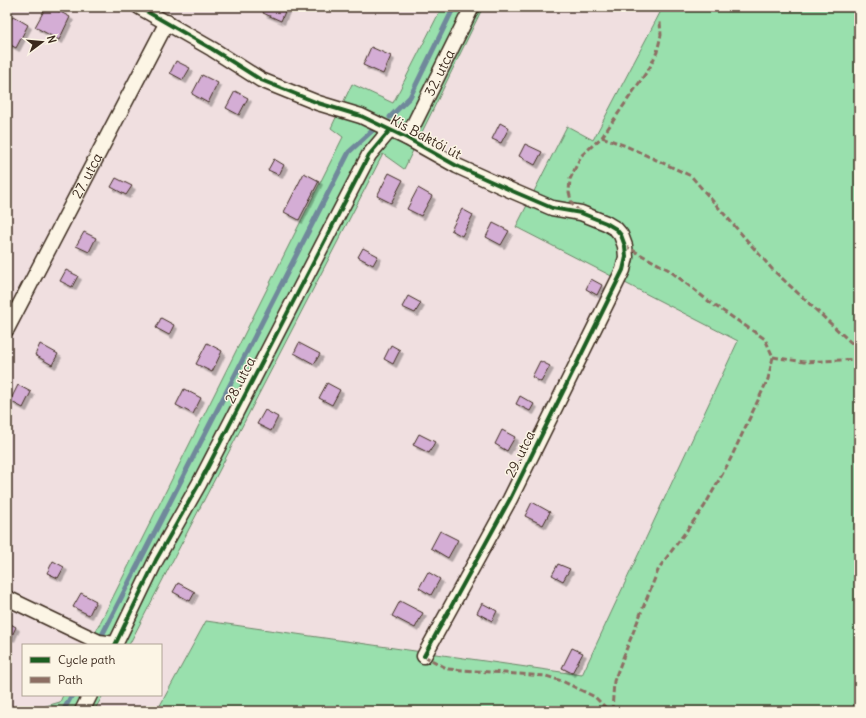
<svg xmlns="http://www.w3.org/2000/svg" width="866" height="718" viewBox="0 0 866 718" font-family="Delius,sans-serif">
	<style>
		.green { fill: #99e0ad; stroke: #6a8566 }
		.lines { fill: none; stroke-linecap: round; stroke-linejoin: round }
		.stream { stroke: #6f889b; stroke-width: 5 }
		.building { fill: #d4add5; stroke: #3b2a1e; filter: url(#shadow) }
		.street-casing { stroke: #3b2a1e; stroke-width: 17 }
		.street { stroke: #fcf5e5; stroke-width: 14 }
		.quiet { stroke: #8d6e63; stroke-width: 3; stroke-dasharray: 6 3; stroke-linecap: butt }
		.cycleway-casing { stroke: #fcf5e5; stroke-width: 6 }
		.cycleway { stroke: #1b5e20; stroke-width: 4 }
		.labels { text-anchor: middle; stroke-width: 3; stroke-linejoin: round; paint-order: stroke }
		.street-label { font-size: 14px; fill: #3b2a1e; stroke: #fcf5e5 }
	</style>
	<defs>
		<filter id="shadow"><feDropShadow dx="3.5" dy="3.5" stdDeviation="0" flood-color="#0004"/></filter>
	</defs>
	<rect width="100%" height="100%" fill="#f0dfe0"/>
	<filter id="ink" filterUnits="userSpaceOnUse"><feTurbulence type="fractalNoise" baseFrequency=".025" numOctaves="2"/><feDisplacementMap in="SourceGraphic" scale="8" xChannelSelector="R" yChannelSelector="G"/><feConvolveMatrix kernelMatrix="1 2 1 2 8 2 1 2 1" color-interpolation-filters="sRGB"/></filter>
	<g filter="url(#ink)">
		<path class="green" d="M442 7H483L404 169 383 154 129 645H89L343 137 331 128 352 84 393 103Z
			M663 7H859V711H157L206 621 582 675 738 341 516 227 567 126 593 140Z
			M63 695H103L94 711H29L60 702Z"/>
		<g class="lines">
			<path class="stream" d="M390 117 410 97 454 7
				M99 641 349 152 373 130
				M63 711 72 695"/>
		</g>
		<path class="building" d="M46 7H51L70 17 59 40 35 27Z
			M266 7H287L281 21 263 13Z
			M13 16 28 25 16 48 7 43V27Z
			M371 47 391 56 383 74 363 65Z
			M176 61 190 68 183 80 170 73Z
			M202 75 218 83 208 103 192 94Z
			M235 91 248 98 239 115 226 108Z
			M500 123 509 128 501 143 492 139Z
			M525 144 542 152 535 165 519 156Z
			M274 159 284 165 279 175 268 170Z
			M304 173 319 181 299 220 284 212Z
			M389 173 403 180 391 203 377 196Z
			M116 178 132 186 126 195 111 187Z
			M418 188 432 196 421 216 407 209Z
			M462 209 473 215 462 236 451 230Z
			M493 223 509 231 501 245 486 237Z
			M84 232 96 238 89 252 76 246Z
			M363 248 378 256 373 265 358 257Z
			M66 270 78 276 72 287 60 281Z
			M591 279 602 285 597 295 586 289Z
			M408 296 421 303 415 313 402 307Z
			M161 318 174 325 169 335 156 328Z
			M207 343 222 351 212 372 196 364Z
			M299 343 320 354 314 364 294 353Z
			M40 344 58 354 52 365 35 355Z
			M391 345 400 350 393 364 384 359Z
			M540 361 550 366 541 382 532 377Z
			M327 383 340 390 332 405 319 398Z
			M18 385 31 392 23 408 10 401Z
			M184 389 201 398 193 414 176 405Z
			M520 396 534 404 530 411 516 404Z
			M265 410 278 417 271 431 257 424Z
			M502 430 515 437 507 451 495 444Z
			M419 434 435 442 429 453 413 445Z
			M532 502 550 512 543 525 525 516Z
			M440 531 458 540 448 558 431 548Z
			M53 561 64 567 58 578 47 573Z
			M558 564 570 569 563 581 552 575Z
			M428 572 440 579 431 595 419 588Z
			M178 583 195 592 190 601 173 592Z
			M81 593 96 601 89 615 73 607Z
			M400 601 423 613 415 628 392 616Z
			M482 603 497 611 492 621 477 613Z
			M7 622 16 627 11 638 7 636Z
			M572 648 583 653 572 673 562 668Z"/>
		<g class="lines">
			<defs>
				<g id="street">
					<path d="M139 7 212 49 261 80 318 103 361 116 407 138 457 166 510 190 552 208 581 213 606 223 616 229 621 235 625 246 626 257 623 270 510 499 424 656"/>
					<path id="s1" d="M407 138 472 7"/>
					<path id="s2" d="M7 329 167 22"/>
					<path d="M7 598 99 642 116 644"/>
					<path d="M115 645 156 560 199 484 369 155 390 130"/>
					<path d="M82 711 90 695"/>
				</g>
			</defs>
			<use href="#street" class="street-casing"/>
			<use href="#street" class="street"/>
			<path class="quiet" d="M602 137 626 146 691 176 772 269 859 350
				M580 212 572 204 569 192 570 179 581 156 602 137 650 67 657 52 661 35 660 22
				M773 357 804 362 859 359
				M424 656 448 669 546 676 562 681 595 697 609 711
				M612 711 614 681 628 645 659 568 704 507 729 462 768 379 773 357 765 339 711 303 669 270 625 246"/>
			<defs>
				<path id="cycleway" d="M139 7 212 49 261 80 318 103 361 116 407 138 457 166 510 190 552 208 581 213 606 223 616 229 621 235 625 246 626 257 623 270 510 499 424 656
					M115 645 156 560 199 484 369 155 390 130"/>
			</defs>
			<use href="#cycleway" class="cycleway-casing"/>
			<use href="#cycleway" class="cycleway"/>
		</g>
	</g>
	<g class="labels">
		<g class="street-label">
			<text dy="5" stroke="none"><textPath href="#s1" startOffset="73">32. utca</textPath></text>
			<text transform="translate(426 137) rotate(28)" y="5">Kis Baktói út</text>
			<text dy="5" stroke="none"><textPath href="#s2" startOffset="173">27. utca</textPath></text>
			<text transform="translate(240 380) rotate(-63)" y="5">28. utca</text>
			<text transform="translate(520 454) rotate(-64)" y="5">29. utca</text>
		</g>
	</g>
	<rect width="866" height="718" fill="none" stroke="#fcf5e5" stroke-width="24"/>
	<rect x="12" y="12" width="842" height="694" fill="none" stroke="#3b2a1e" stroke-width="1.5" filter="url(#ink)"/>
	<rect x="22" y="644" width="140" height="52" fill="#fcf5e5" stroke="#afa495"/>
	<rect x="30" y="657" width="20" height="6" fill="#1b5e20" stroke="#afa495"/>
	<text x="58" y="664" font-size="12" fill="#3b2a1e">Cycle path</text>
	<rect x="30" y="677" width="20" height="6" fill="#8d6e63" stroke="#afa495"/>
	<text x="58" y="684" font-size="12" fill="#3b2a1e">Path</text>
	<g transform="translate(42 42) rotate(74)" stroke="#fcf5e5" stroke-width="3" paint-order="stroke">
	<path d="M0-3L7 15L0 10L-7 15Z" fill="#3b2a1e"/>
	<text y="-6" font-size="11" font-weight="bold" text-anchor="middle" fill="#3b2a1e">N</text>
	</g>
</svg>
